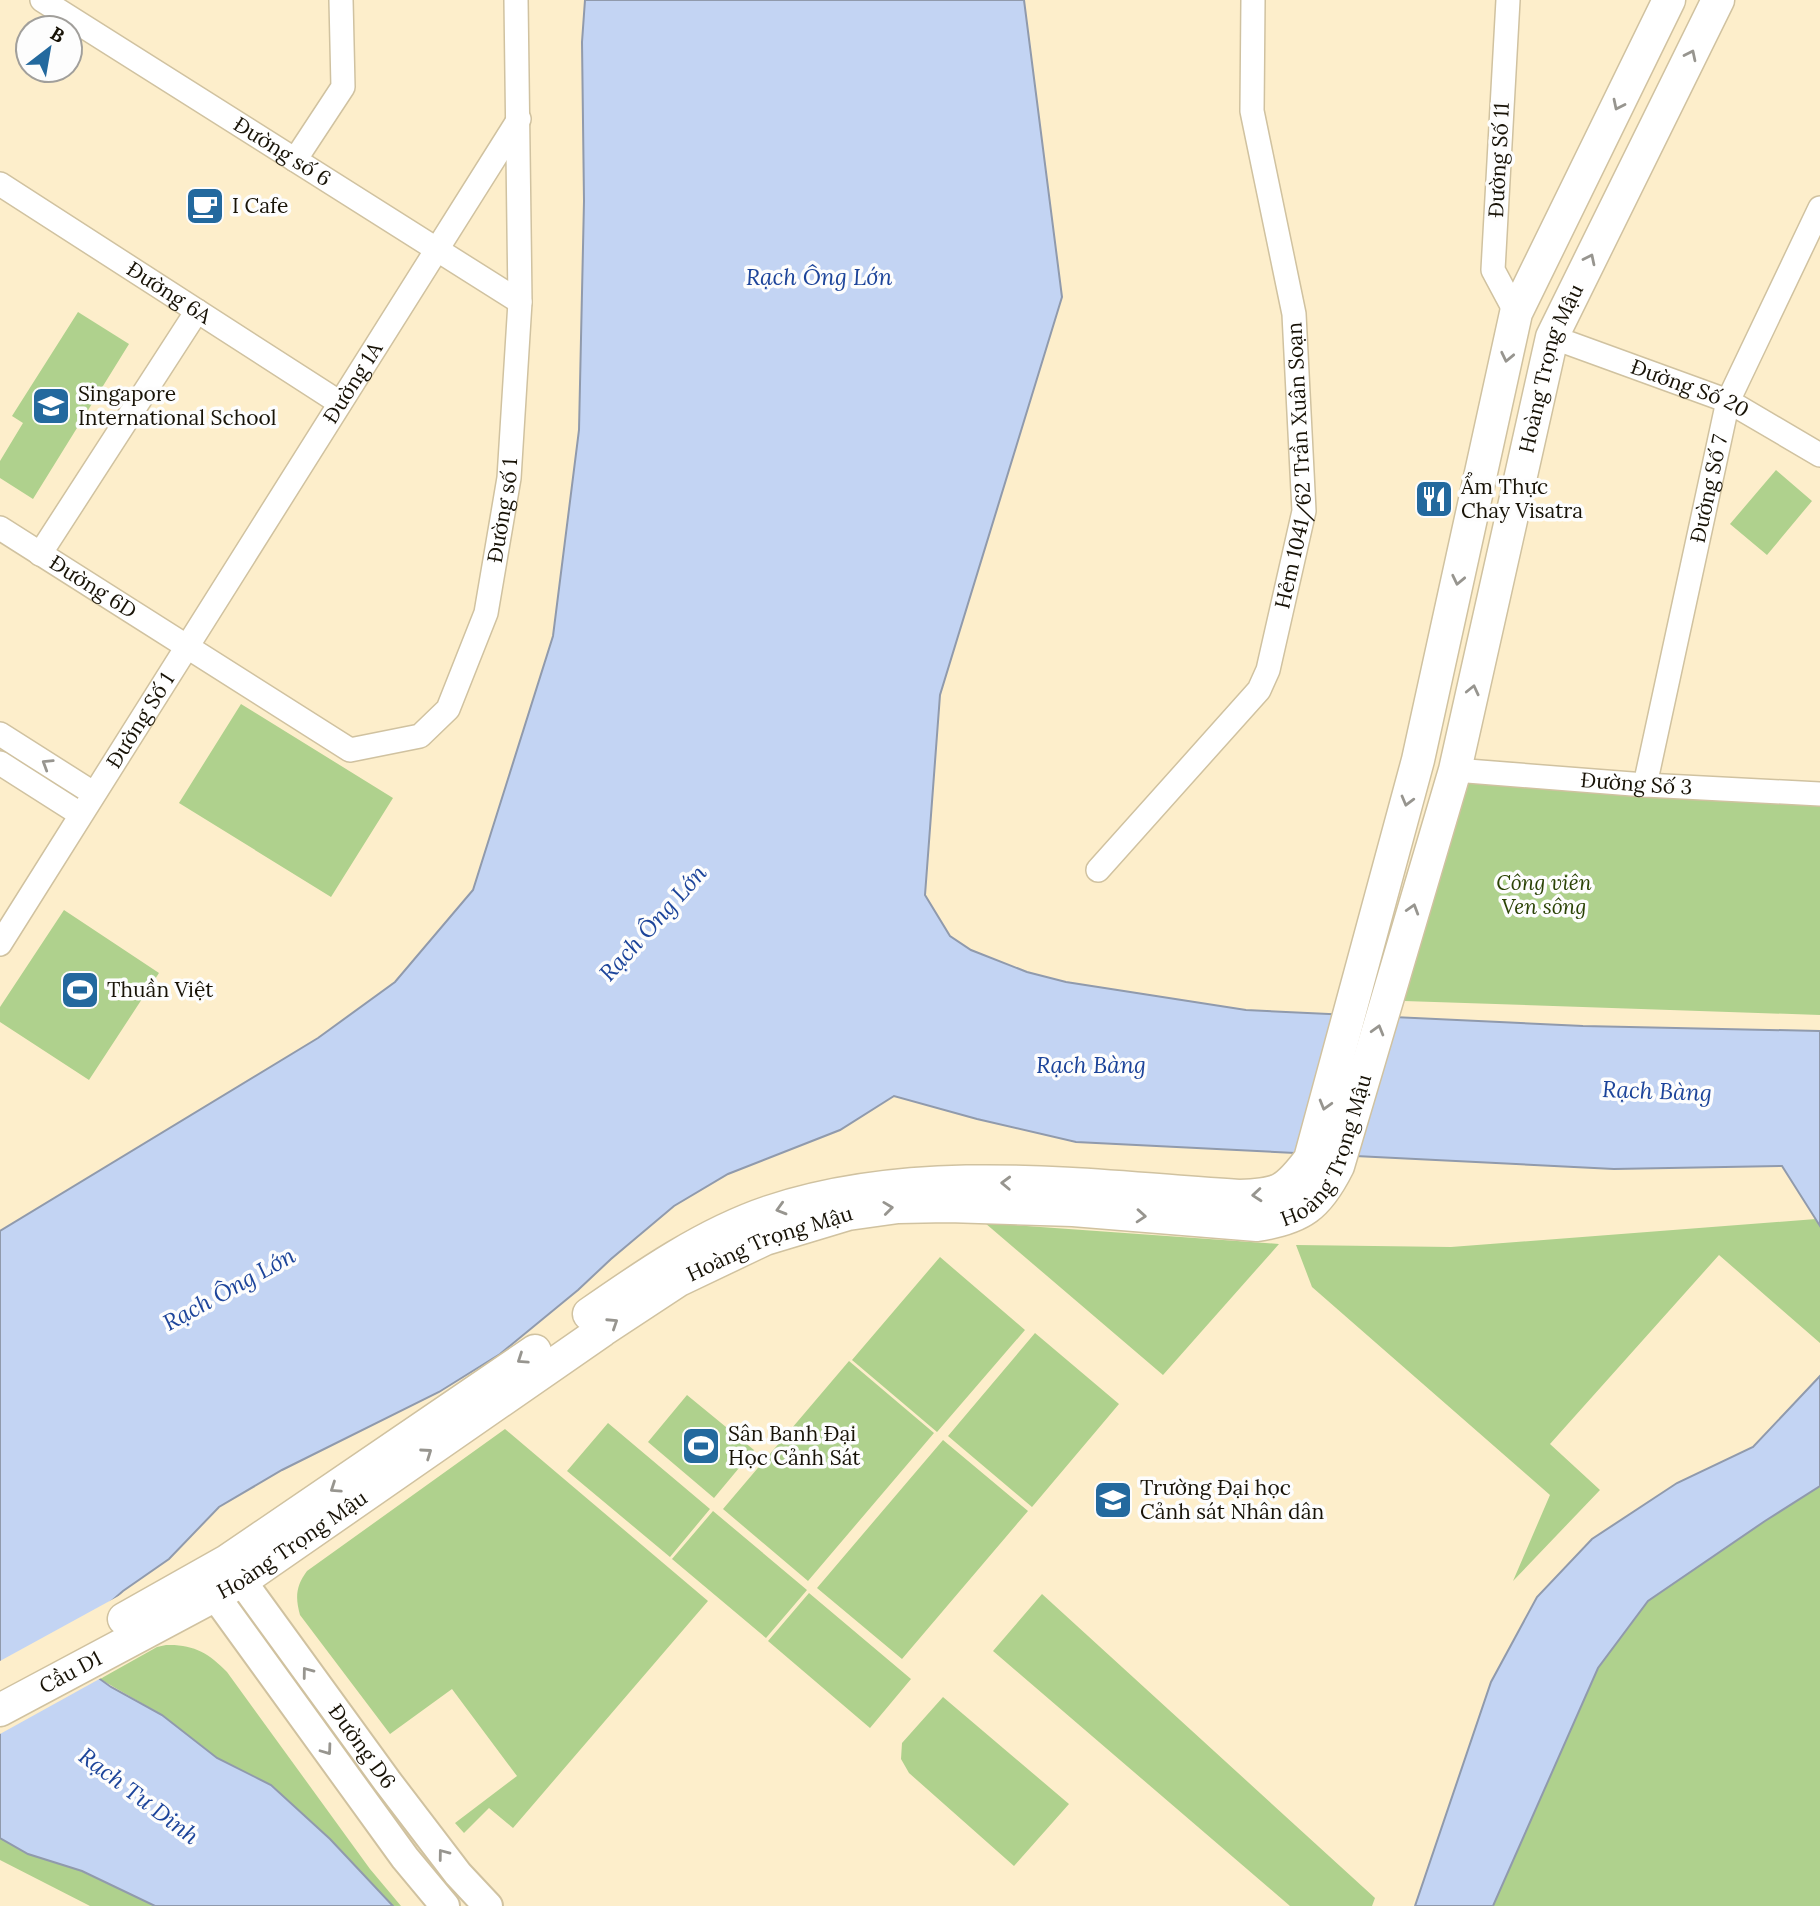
<svg xmlns="http://www.w3.org/2000/svg" width="1820" height="1906" viewBox="0 0 1820 1906" font-family="Lora,serif">
	<style>
		.green { fill: #afd18d }
		.water { fill: #c3d4f3; stroke: #909aac; stroke-width: 2 }
		.pier { fill: #fdeecb }
		.lines { fill: none; stroke-linecap: round; stroke-linejoin: round }
		.minor-casing { stroke: #d0c2a0; stroke-width: 26 }
		.tertiary-casing { stroke: #d0c2a0; stroke-width: 32 }
		.secondary-casing { stroke: #d0c2a0; stroke-width: 35 }
		.minor { stroke: #fff; stroke-width: 23 }
		.tertiary { stroke: #fff; stroke-width: 28 }
		.secondary { stroke: #fff; stroke-width: 32 }
		.oneway { stroke: #97958f }
		.labels { text-anchor: middle; stroke-width: 7; stroke-linejoin: round; paint-order: stroke }
		.street-label { font-size: 21px; fill: #181307; stroke: #fdfdfd }
		.poi-label { font-size: 21px; fill: #181307; stroke: #fdfdfd; text-anchor: start }
		.park-label { font-size: 21px; font-style: italic; fill: #2b4305; stroke: #fdfdfd }
		.water-label { font-size: 23px; font-style: italic; fill: #1c449a; stroke: #fdfdfd }
	</style>
	<rect width="100%" height="100%" fill="#fdeecb"/>
	<path class="green" d="M78 312 129 344 33 499 0 478V461L23 423 12 416Z
		M1776 470 1812 501 1767 555 1730 524Z
		M241 704 393 798 331 897 179 803Z
		M1476 780 1820 803V1015L1404 1001 1452 802 1460 789Z
		M64 910 159 973 89 1080 0 1022V1007Z
		M1816 1219 1820 1226V1343L1719 1255 1550 1444 1600 1490 1513 1581 1550 1495 1312 1287 1296 1245 1451 1247Z
		M985 1223 1279 1244 1163 1375Z
		M940 1257 1025 1330 937 1432 852 1360Z
		M1035 1333 1119 1404 1032 1507 948 1436Z
		M849 1361 934 1433 808 1581 723 1509Z
		M687 1395 754 1450 714 1498 648 1442Z
		M608 1423 710 1509 670 1557 567 1471Z
		M505 1429 708 1601 513 1828 489 1808 464 1833 455 1823 517 1776 452 1689 390 1734 300 1615C295 1597 296 1586 307 1571Z
		M943 1440 1028 1511 902 1659 817 1588Z
		M1820 1486V1906H1493L1598 1668 1648 1601 1765 1521Z
		M713 1511 807 1590 766 1638 672 1559Z
		M809 1593 911 1679 870 1728 768 1641Z
		M1042 1594 1375 1898 1372 1906H1290L993 1651Z
		M166 1645C193 1644 209 1653 227 1672L370 1869 401 1906H393L271 1785 217 1758 162 1715 100 1679 157 1647Z
		M943 1697 1069 1804 1014 1866 909 1773 901 1759 902 1743Z
		M0 1838 28 1854 81 1871 155 1906H90L0 1860Z"/>
	<path class="water" d="M585 0H1024L1062 297 940 695 925 895 950 936 971 950 1027 972 1066 982 1246 1010 1583 1026 1820 1031V1226L1782 1166 1614 1169 1076 1142 977 1119 894 1096 840 1130 728 1174 674 1206 611 1259 578 1290 500 1354 439 1392 282 1470 219 1507 169 1559 123 1591 92 1618 72 1646V1659L111 1687 162 1715 217 1758 271 1785 330 1839 393 1906H155L82 1871 28 1854 0 1838V1231L318 1038 395 982 473 890 553 636 579 430 584 201 582 42Z
		M1820 1376V1486L1765 1521 1648 1601 1598 1668 1493 1906H1415L1491 1682 1537 1597 1592 1539 1677 1483 1753 1447Z"/>
	<path class="pier" d="M126 1592 95 1620 75 1647V1657L103 1677 0 1734V1661Z"/>
	<g class="lines">
		<defs>
			<g id="minor">
				<path id="s1" d="M42 0 520 302"/>
				<path d="M1508 0 1493 270 1516 313"/>
				<path d="M295 160 343 87 341 0"/>
				<path id="s2" d="M0 184 340 403"/>
				<path id="s3" d="M1552 337 1728 401 1820 455"/>
				<path id="s4" d="M0 528 350 750 420 736 448 709 486 613 509 478 520 302 516 0"/>
				<path d="M40 554 197 311"/>
				<path d="M0 734 93 793"/>
				<path d="M0 763 80 814"/>
				<path id="s5" d="M1455 770 1645 785 1820 794"/>
				<path id="s6" d="M1645 785 1728 401 1820 208"/>
				<path id="s7" d="M1098 870 1259 690 1268 670 1304 511 1294 314 1252 111 1253 0"/>
				<path id="s8" d="M0 944 519 119"/>
			</g>
			<g id="tertiary">
				<path id="s9" d="M228 1562 387 1781 458 1874 488 1906"/>
				<path d="M203 1579 405 1858 445 1906"/>
			</g>
			<g id="secondary">
				<path d="M589 1314C645 1275 704 1234 769 1212 919 1162 1085 1186 1239 1196 1279 1195 1286 1191 1310 1159L1418 760 1516 313 1669 0"/>
				<path d="M124 1619 227 1561 535 1351"/>
				<path id="s10" d="M0 1710 240 1582 603 1330 679 1280 765 1239 848 1214 898 1207 948 1206 1073 1210 1257 1225C1302 1218 1318 1206 1338 1166L1455 770 1552 337 1718 0"/>
			</g>
		</defs>
		<use href="#minor" class="minor-casing"/>
		<use href="#tertiary" class="tertiary-casing"/>
		<use href="#secondary" class="secondary-casing"/>
		<use href="#minor" class="minor"/>
		<use href="#tertiary" class="tertiary"/>
		<use href="#secondary" class="secondary"/>
	</g>
	<defs><path id="oneway-chevron" d="M-2-3.5L2.5 0L-2 3.5" fill="none" stroke-width="1.6" stroke-linecap="round" stroke-linejoin="round" transform="scale(1.75)"/></defs>
	<g class="oneway">
		<use href="#oneway-chevron" transform="translate(1691 55) rotate(-64)"/>
		<use href="#oneway-chevron" transform="translate(1618 105) rotate(116)"/>
		<use href="#oneway-chevron" transform="translate(1590 259) rotate(-64)"/>
		<use href="#oneway-chevron" transform="translate(1507 357) rotate(102)"/>
		<use href="#oneway-chevron" transform="translate(1458 580) rotate(102)"/>
		<use href="#oneway-chevron" transform="translate(1473 690) rotate(-77)"/>
		<use href="#oneway-chevron" transform="translate(47 764) rotate(-148)"/>
		<use href="#oneway-chevron" transform="translate(1407 801) rotate(105)"/>
		<use href="#oneway-chevron" transform="translate(1413 909) rotate(-73)"/>
		<use href="#oneway-chevron" transform="translate(1378 1030) rotate(-74)"/>
		<use href="#oneway-chevron" transform="translate(1325 1105) rotate(106)"/>
		<use href="#oneway-chevron" transform="translate(1006 1183) rotate(-178)"/>
		<use href="#oneway-chevron" transform="translate(1257 1195) rotate(175)"/>
		<use href="#oneway-chevron" transform="translate(888 1208) rotate(-7)"/>
		<use href="#oneway-chevron" transform="translate(781 1209) rotate(164)"/>
		<use href="#oneway-chevron" transform="translate(1141 1216) rotate(4)"/>
		<use href="#oneway-chevron" transform="translate(613 1323) rotate(-33)"/>
		<use href="#oneway-chevron" transform="translate(522 1359) rotate(146)"/>
		<use href="#oneway-chevron" transform="translate(427 1453) rotate(-35)"/>
		<use href="#oneway-chevron" transform="translate(335 1488) rotate(146)"/>
		<use href="#oneway-chevron" transform="translate(307 1672) rotate(-127)"/>
		<use href="#oneway-chevron" transform="translate(327 1750) rotate(54)"/>
		<use href="#oneway-chevron" transform="translate(443 1854) rotate(-127)"/>
	</g>
	<defs>
		<symbol id="cafe-square" viewBox="-11 -11 22 22"><rect x="-9" y="-9" width="18" height="18" rx="4" fill="#23699e" stroke="#fdfdfd"/><path d="M-5.5-4.5H6V0H3Q3 3.5 0 3.5H-2.5Q-5.5 3.5-5.5 0ZM3-3.2v2h1.7v-2ZM-6 4.5H4V6H-6Z" fill="#fff"/></symbol>
		<symbol id="school-square" viewBox="-11 -11 22 22"><rect x="-9" y="-9" width="18" height="18" rx="4" fill="#23699e" stroke="#fdfdfd"/><path d="M0-5L7-2L0 1L-7-2ZM-4 1L0 2.5L4 1V4Q0 6-4 4Z" fill="#fff"/></symbol>
		<symbol id="restaurant-square" viewBox="-11 -11 22 22"><rect x="-9" y="-9" width="18" height="18" rx="4" fill="#23699e" stroke="#fdfdfd"/><path d="M-5-6h1v4h1v-4h1v4h1v-4h1v5L-1.5 .5V6h-2V.5L-5-1ZM5-6V6H3V1.5H1.5Q1.5-4 5-6Z" fill="#fff"/></symbol>
		<symbol id="stadium-square" viewBox="-11 -11 22 22"><rect x="-9" y="-9" width="18" height="18" rx="4" fill="#23699e" stroke="#fdfdfd"/><path d="M0-5a6.5 5 0 1 0 0 10a6.5 5 0 1 0 0-10ZM-3.5-1.8h7v3.6h-7Z" fill="#fff"/></symbol>
		<symbol id="university-square" viewBox="-11 -11 22 22"><rect x="-9" y="-9" width="18" height="18" rx="4" fill="#23699e" stroke="#fdfdfd"/><path d="M0-5L7-2L0 1L-7-2ZM-4 1L0 2.5L4 1V4Q0 6-4 4Z" fill="#fff"/></symbol>
	</defs>
	<g fill-rule="evenodd">
		<use href="#cafe-square" x="183" y="184" width="44" height="44"/>
		<use href="#school-square" x="29" y="384" width="44" height="44"/>
		<use href="#restaurant-square" x="1412" y="477" width="44" height="44"/>
		<use href="#stadium-square" x="58" y="968" width="44" height="44"/>
		<use href="#stadium-square" x="679" y="1424" width="44" height="44"/>
		<use href="#university-square" x="1091" y="1478" width="44" height="44"/>
	</g>
	<g class="labels">
		<g class="street-label">
			<text dy="7" stroke="none"><textPath href="#s1" startOffset="284">Đường số 6</textPath></text>
			<text transform="translate(1499 160) rotate(-87)" y="7">Đường Số 11</text>
			<text dy="7" stroke="none"><textPath href="#s2" startOffset="201">Đường 6A</textPath></text>
			<text dy="7" stroke="none"><textPath href="#s10" startOffset="2329">Hoàng Trọng Mậu</textPath></text>
			<text dy="7" stroke="none"><textPath href="#s8" startOffset="663">Đường 1A</textPath></text>
			<text dy="7" stroke="none"><textPath href="#s3" startOffset="147">Đường Số 20</textPath></text>
			<text dy="7" stroke="none"><textPath href="#s7" startOffset="471">Hẻm 1041/62 Trần Xuân Soạn</textPath></text>
			<text dy="7" stroke="none"><textPath href="#s6" startOffset="303">Đường Số 7</textPath></text>
			<text dy="7" stroke="none"><textPath href="#s4" startOffset="732">Đường số 1</textPath></text>
			<text dy="7" stroke="none"><textPath href="#s4" startOffset="110">Đường 6D</textPath></text>
			<text dy="7" stroke="none"><textPath href="#s8" startOffset="264">Đường Số 1</textPath></text>
			<text dy="7" stroke="none"><textPath href="#s5" startOffset="182">Đường Số 3</textPath></text>
			<text dy="7" stroke="none"><textPath href="#s10" startOffset="1510">Hoàng Trọng Mậu</textPath></text>
			<text dy="7" stroke="none"><textPath href="#s10" startOffset="903">Hoàng Trọng Mậu</textPath></text>
			<text dy="7" stroke="none"><textPath href="#s10" startOffset="336">Hoàng Trọng Mậu</textPath></text>
			<text dy="7" stroke="none"><textPath href="#s10" startOffset="80">Cầu D1</textPath></text>
			<text dy="7" stroke="none"><textPath href="#s9" startOffset="228">Đường D6</textPath></text>
		</g>
		<g class="poi-label">
			<text x="232" y="213">I Cafe</text>
			<text x="78" y="401">Singapore<tspan x="78" dy="24">International School</tspan></text>
			<text x="1461" y="494">Ẩm Thực<tspan x="1461" dy="24">Chay Visatra</tspan></text>
			<text x="107" y="997">Thuần Việt</text>
			<text x="728" y="1441">Sân Banh Đại<tspan x="728" dy="24">Học Cảnh Sát</tspan></text>
			<text x="1140" y="1495">Trường Đại học<tspan x="1140" dy="24">Cảnh sát Nhân dân</tspan></text>
		</g>
		<g class="park-label">
			<text x="1544" y="890">Công viên<tspan x="1544" dy="24">Ven sông</tspan></text>
		</g>
		<g class="water-label">
			<text x="819" y="285">Rạch Ông Lớn</text>
			<text transform="translate(653 923) rotate(-48)" y="8">Rạch Ông Lớn</text>
			<text x="1091" y="1073">Rạch Bàng</text>
			<text transform="translate(1657 1091) rotate(2)" y="8">Rạch Bàng</text>
			<text transform="translate(229 1289) rotate(-29)" y="8">Rạch Ông Lớn</text>
			<text transform="translate(139 1796) rotate(37)" y="8">Rạch Tư Dinh</text>
		</g>
	</g>
	<g transform="translate(49 49) rotate(31)"><circle r="33" fill="#fdfdfd" stroke="#a19f9b" stroke-width="2"/>
	<path d="M0-5L12 26L0 18L-12 26Z" fill="#23699e"/>
	<text y="-10" font-size="19" font-weight="bold" text-anchor="middle" fill="#181307">B</text>
	</g>
</svg>
